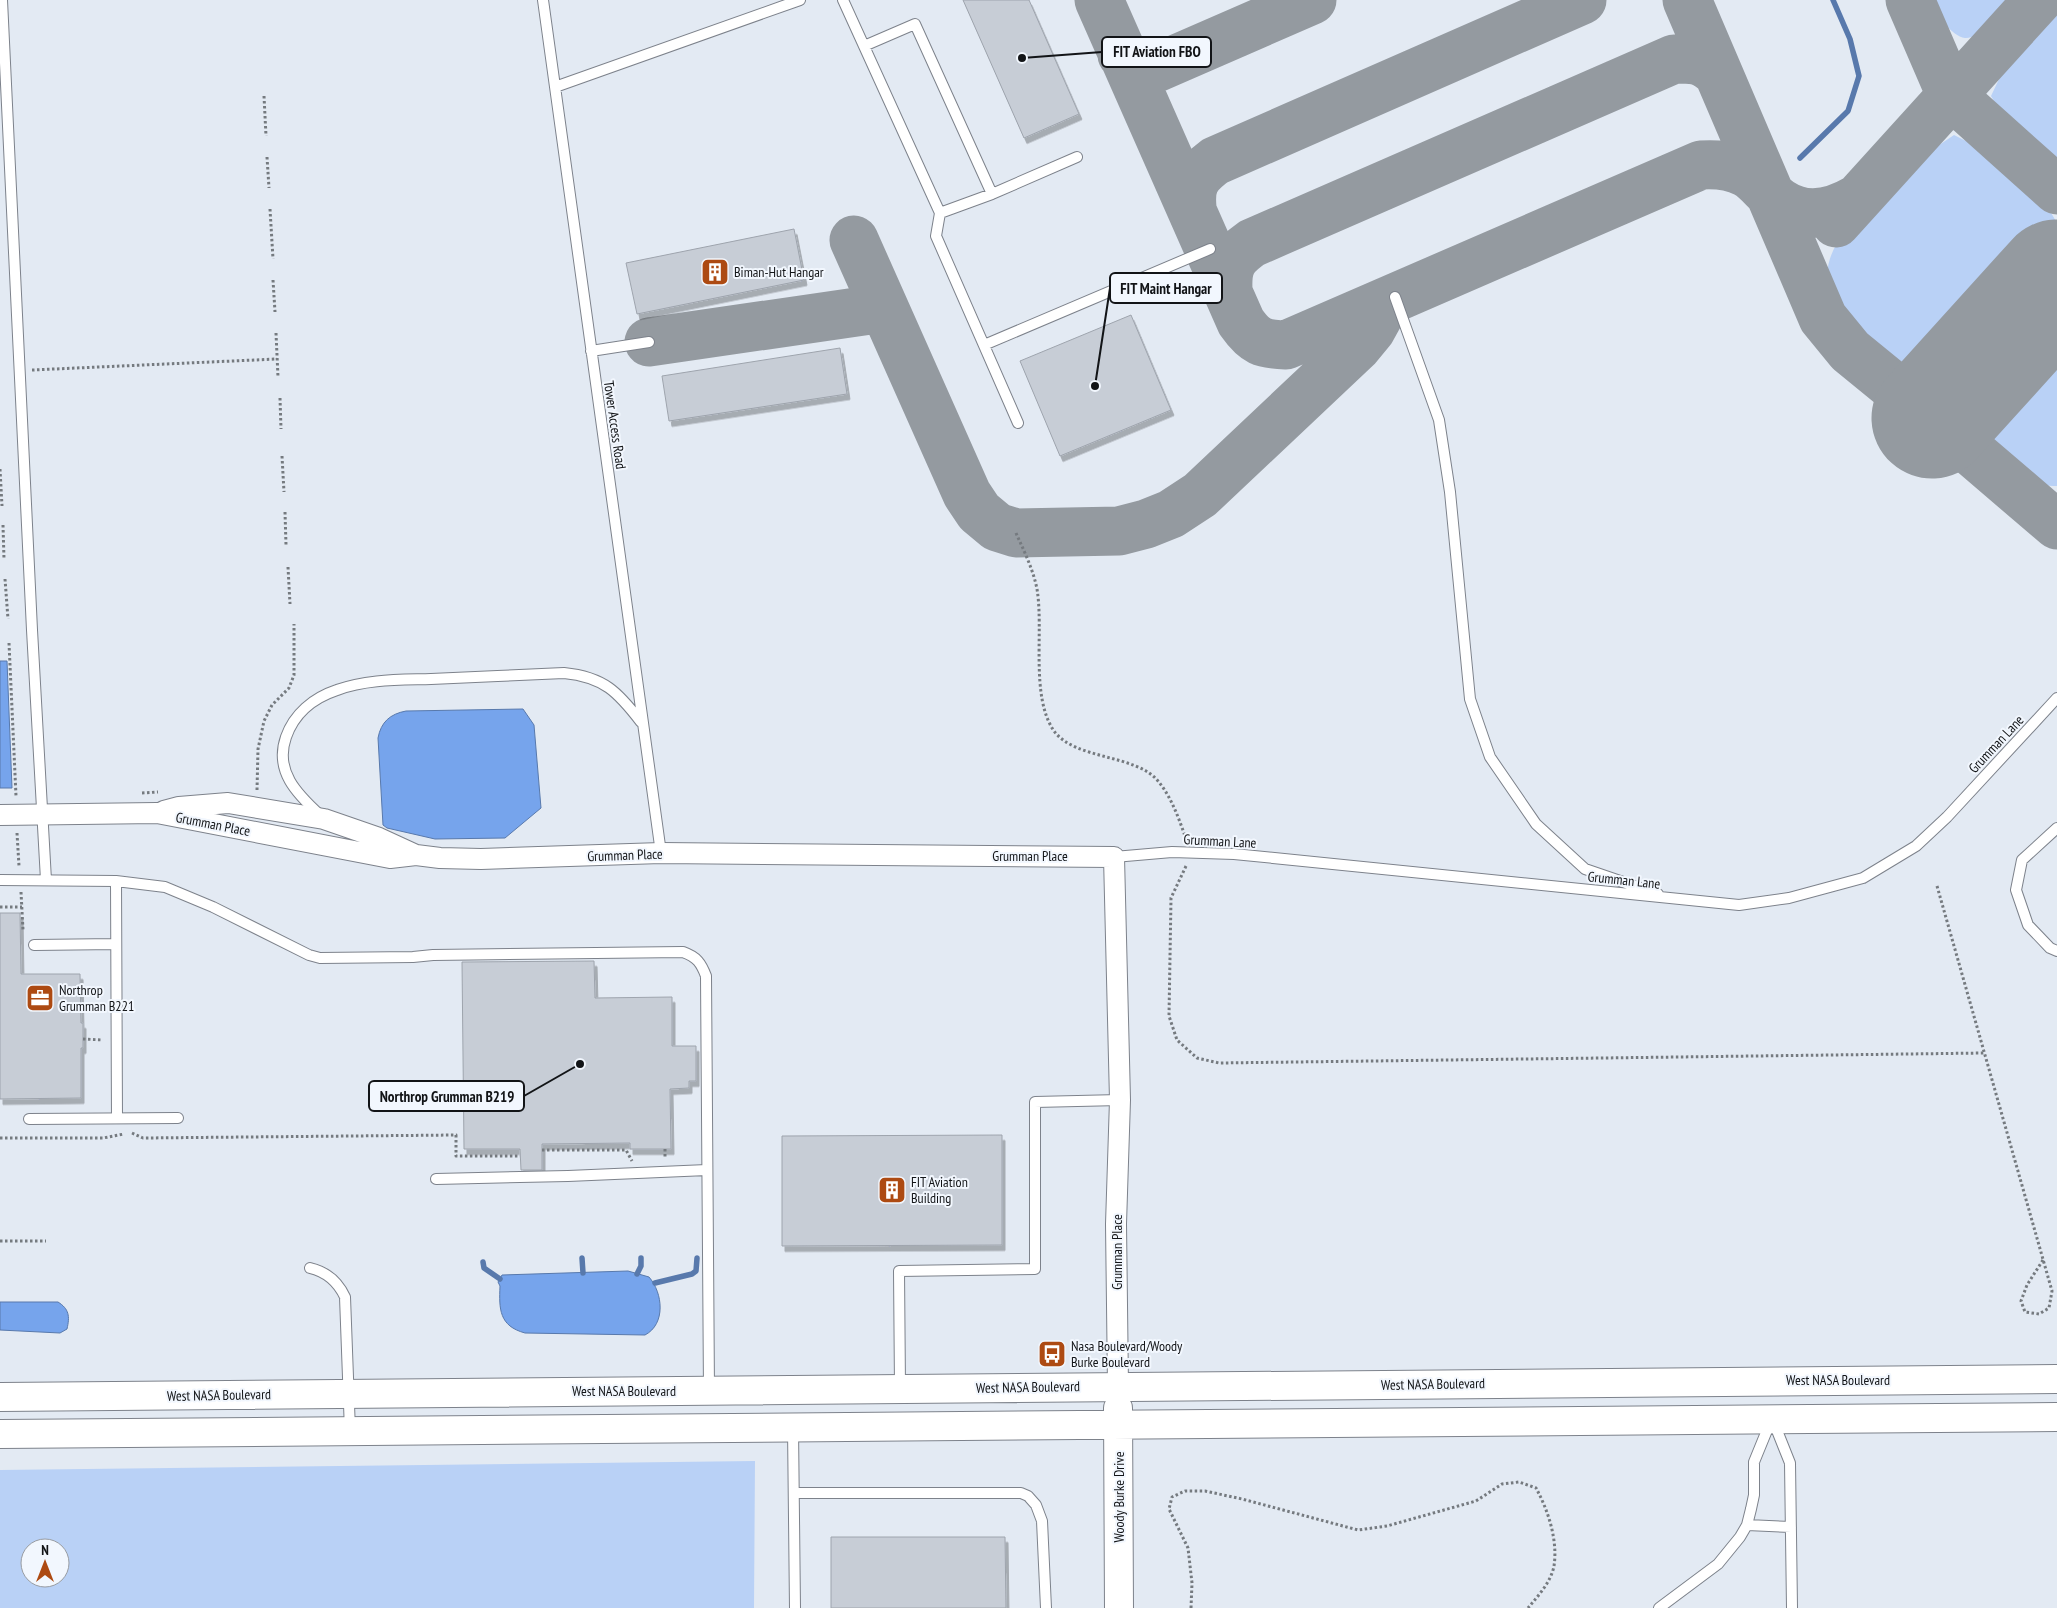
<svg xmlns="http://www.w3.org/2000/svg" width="2057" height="1608" viewBox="0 0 2057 1608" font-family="'PT Sans Narrow',sans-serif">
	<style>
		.green { fill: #b9d1f6; fill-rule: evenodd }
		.water { fill: #76a4ec; stroke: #5879ac }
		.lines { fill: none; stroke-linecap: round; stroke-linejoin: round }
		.stream { stroke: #5879ac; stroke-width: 5.5 }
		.taxiway { stroke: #949aa0; stroke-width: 49 }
		.runway { stroke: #949aa0; stroke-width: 121 }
		.building { fill: #c7cdd6; stroke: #9ea4ad; filter: url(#shadow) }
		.lane-casing { stroke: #7d828b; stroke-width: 12 }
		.street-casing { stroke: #7d828b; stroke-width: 22 }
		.secondary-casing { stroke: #7d828b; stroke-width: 30 }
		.path { stroke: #757a7f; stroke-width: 3; stroke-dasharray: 2.5 2.5; stroke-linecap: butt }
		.lane { stroke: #fff; stroke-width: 10 }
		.street { stroke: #fff; stroke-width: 20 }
		.secondary { stroke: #fff; stroke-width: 28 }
		.labels { text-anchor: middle; stroke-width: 4; stroke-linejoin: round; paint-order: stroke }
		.poi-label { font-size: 14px; fill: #121417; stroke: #f2f7fe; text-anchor: start }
		.street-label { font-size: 14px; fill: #121417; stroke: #f2f7fe }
		.leader { fill: none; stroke: #121417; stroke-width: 2 }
		.callout-dot { fill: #121417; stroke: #f2f7fe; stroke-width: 2 }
		.callout { fill: #f2f7fe; stroke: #121417; stroke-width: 2 }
		.callout-label { font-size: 15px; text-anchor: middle; font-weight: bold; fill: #121417 }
	</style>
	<defs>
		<filter id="shadow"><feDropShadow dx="3" dy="5.5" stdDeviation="0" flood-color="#0004"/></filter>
	</defs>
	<rect width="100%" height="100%" fill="#e3eaf3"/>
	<path class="green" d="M1929 0H2026C2015 10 1980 39 1965 38 1952 37 1934 11 1929 0Z
		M2057 0V172L2012 131 1991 96 2010 56Z
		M1954 135 1992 154 2043 199 2057 223V233L1947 354C1936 364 1922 373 1906 370 1885 365 1834 309 1829 287 1825 271 1829 257 1837 243L1917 160Z
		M2057 324V486C2033 486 2025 476 2007 461 1989 446 1976 419 1992 397 2000 386 2010 377 2018 368 2031 353 2044 339 2057 324Z
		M755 1461 754 1608H0V1470ZM30 1548H60V1578H30Z"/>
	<path class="water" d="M0 661H7L12 788H0Z
		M523 709 534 725 541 808 505 838 435 839 387 828 383 825 378 738C381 722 390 714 406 711Z
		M628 1271 649 1277C663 1293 666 1324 645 1335L525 1333C499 1326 499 1309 500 1286L498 1282 502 1275Z
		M0 1302H58C69 1309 70 1316 67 1329L60 1333 0 1330Z"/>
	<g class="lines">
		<path class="stream" d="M1800 158 1848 111 1859 76 1850 39 1833 0
			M582 1258 583 1273
			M483 1262 484 1268 500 1279
			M637 1274 641 1266V1258
			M655 1283 692 1274 696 1271 697 1258"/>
		<path class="taxiway" d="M1099 0 1241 322C1255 342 1262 344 1286 345L1701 165C1717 164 1731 165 1746 173 1759 180 1768 195 1781 203 1806 220 1833 213 1857 199
			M1687 0 1823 318 1850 351 1932 418 2057 525
			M1910 0 1951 95 2057 190
			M1122 55C1134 66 1140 69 1156 68L1312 0
			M1192 208C1190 184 1195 176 1215 161L1582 0
			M1836 223 2038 0
			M854 240 967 494 979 512 997 527 1016 533 1119 531 1146 524 1171 514 1200 495 1357 347 1371 330 1382 310 1390 302
			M1228 290C1227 265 1232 257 1252 243L1674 59C1696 59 1701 59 1718 73
			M649 342 884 308"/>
		<path class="runway" d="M1932 418 2057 280"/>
	</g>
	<path class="building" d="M963 0H1029L1079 114 1024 138Z
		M794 229 804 280 637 314 626 263Z
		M1131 315 1171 410 1060 456 1020 361Z
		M840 348 847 394 669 421 662 376Z
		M0 913H20L21 974H80L81 1023H83V1048H81V1098L0 1099Z
		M594 961 595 998 672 997V1046H696V1081H689V1088L670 1089 671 1149H630V1143L542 1144V1170H521L520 1149H464L462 962Z
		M1002 1135V1245L782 1246V1136Z
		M831 1537H1005L1006 1608H831Z"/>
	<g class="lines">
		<defs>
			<path id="lane" d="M2 0 32 630 46 880
				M543 0 661 853
				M843 0 940 213 936 236 1018 423
				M864 46 915 24 992 194 1077 157
				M555 87 800 0
				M940 213 992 194
				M1395 297 1439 420 1450 492 1470 699 1490 757 1536 824 1585 869 1658 894
				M984 345 1210 249
				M591 351 649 342
				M320 815C297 794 274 771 286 737 294 714 313 698 337 690 367 679 400 680 431 679 475 677 520 675 564 673 604 677 618 692 641 722
				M2057 828 2022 860 2016 890 2028 925 2050 948 2057 951
				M1114 857 1172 852 1234 854 1739 905 1789 898 1863 878 1916 846 1947 817 2057 698
				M0 880 116 881 165 887 213 907 309 955 320 958 413 957 433 955 683 952C697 957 701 963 706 976L709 1390
				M116 881 117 1118
				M34 945 116 944
				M29 1119 178 1118
				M436 1179 568 1176 707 1170
				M310 1268C327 1272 338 1282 345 1297L350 1431
				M900 1387 899 1271 1035 1269V1102L1120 1100
				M793 1428 795 1608
				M794 1493H1021L1028 1496 1036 1505 1042 1521 1046 1608
				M1747 1525 1791 1527
				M1659 1608 1718 1564 1740 1537 1747 1525 1751 1509 1754 1495V1462L1772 1418 1790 1463 1792 1608"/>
			<path id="street" d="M164 811 179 807 228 803 324 819 379 838 416 855
				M0 815 157 813 390 858 416 855 440 858 481 859 661 853 1114 857 1120 1100 1116 1224 1118 1386"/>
			<path id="secondary" d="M0 1397 2057 1379
				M1118 1408 1119 1608
				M0 1434 2057 1417"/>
		</defs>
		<use href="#lane" class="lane-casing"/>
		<use href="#street" class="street-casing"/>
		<use href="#secondary" class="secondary-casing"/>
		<path class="path" d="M264 96 266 136
			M267 157 269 188
			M270 209 273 259
			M273 280 275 312
			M276 333 278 377
			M32 370 277 359
			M280 398 281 429
			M282 456 284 492
			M0 469 2 506
			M285 512 286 545
			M3 525 4 559
			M1016 533C1024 551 1033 569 1037 589 1044 631 1030 696 1054 731 1075 760 1136 754 1158 781 1172 798 1179 819 1186 839
			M288 567 290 604
			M5 579 8 619
			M9 643 16 796
			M257 790 258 749 264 721 272 705 289 688 294 675V624
			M142 793 158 792
			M17 833 19 866
			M1186 866 1171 898 1169 1016 1177 1040 1197 1058 1219 1063 1984 1053
			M1937 886 2052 1291 2049 1308 2039 1314 2025 1312 2021 1301 2027 1285 2043 1260
			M21 892 23 930
			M0 907H22
			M83 1039 103 1040
			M132 1133 143 1138 456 1135V1156H520
			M0 1138H103L124 1134
			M665 1149V1159
			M542 1150H626L632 1161
			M0 1241H46
			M1191 1608 1192 1583 1188 1548 1169 1509 1172 1497 1185 1491H1205L1242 1499 1358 1530 1387 1526 1476 1501 1502 1484 1519 1482 1536 1488C1548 1510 1558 1540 1554 1566 1551 1582 1538 1596 1528 1608"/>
		<use href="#lane" class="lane"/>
		<use href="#street" class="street"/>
		<use href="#secondary" class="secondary"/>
	</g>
	<defs>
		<symbol id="building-square" viewBox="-11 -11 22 22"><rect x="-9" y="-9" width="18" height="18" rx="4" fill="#ad4a12" stroke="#f2f7fe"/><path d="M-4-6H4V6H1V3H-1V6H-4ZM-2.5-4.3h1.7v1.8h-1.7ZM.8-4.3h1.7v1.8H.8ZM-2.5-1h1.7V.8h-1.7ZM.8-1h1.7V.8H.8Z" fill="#fff"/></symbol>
		<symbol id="office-square" viewBox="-11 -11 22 22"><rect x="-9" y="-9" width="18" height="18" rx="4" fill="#ad4a12" stroke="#f2f7fe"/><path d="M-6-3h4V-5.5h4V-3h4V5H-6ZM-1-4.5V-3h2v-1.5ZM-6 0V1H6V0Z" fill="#fff"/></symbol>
		<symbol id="bus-square" viewBox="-11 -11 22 22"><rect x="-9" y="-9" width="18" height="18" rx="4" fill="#ad4a12" stroke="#f2f7fe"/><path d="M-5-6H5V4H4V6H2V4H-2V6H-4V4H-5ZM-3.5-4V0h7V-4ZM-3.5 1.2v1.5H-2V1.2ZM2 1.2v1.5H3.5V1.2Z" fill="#fff"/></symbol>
	</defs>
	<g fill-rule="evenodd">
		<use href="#building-square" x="699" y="256" width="32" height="32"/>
		<use href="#office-square" x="24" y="982" width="32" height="32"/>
		<use href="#building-square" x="876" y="1174" width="32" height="32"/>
		<use href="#bus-square" x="1036" y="1338" width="32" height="32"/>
	</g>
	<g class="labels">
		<g class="poi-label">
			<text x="734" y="277">Biman-Hut Hangar</text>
			<text x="59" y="995">Northrop<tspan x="59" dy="16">Grumman B221</tspan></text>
			<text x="911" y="1187">FIT Aviation<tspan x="911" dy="16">Building</tspan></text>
			<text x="1071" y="1351">Nasa Boulevard/Woody<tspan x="1071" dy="16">Burke Boulevard</tspan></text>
		</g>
		<g class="street-label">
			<text transform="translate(615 425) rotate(82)" y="5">Tower Access Road</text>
			<text transform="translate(1996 744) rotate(-47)" y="5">Grumman Lane</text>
			<text transform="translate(213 824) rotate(11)" y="5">Grumman Place</text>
			<text transform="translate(1220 841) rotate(3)" y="5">Grumman Lane</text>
			<text transform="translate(625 855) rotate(-2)" y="5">Grumman Place</text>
			<text x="1030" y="861">Grumman Place</text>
			<text transform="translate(1624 880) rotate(6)" y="5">Grumman Lane</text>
			<text transform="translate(1117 1252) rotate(-90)" y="5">Grumman Place</text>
			<text x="1838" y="1385">West NASA Boulevard</text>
			<text transform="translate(1433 1384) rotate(-1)" y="5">West NASA Boulevard</text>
			<text transform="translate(1028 1387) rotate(-1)" y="5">West NASA Boulevard</text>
			<text x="624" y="1396">West NASA Boulevard</text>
			<text transform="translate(219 1395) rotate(-1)" y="5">West NASA Boulevard</text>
			<text transform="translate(1119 1497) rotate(-90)" y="5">Woody Burke Drive</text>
		</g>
	</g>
	<path class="leader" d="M1022 58L1102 52M1095 386L1110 288M580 1064L524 1096"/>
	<g class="callout-dot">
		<circle cx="1022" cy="58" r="5"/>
		<circle cx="1095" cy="386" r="5"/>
		<circle cx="580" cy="1064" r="5"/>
	</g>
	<g class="callout">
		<rect x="1102" y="37" width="109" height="30" rx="5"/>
		<rect x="1110" y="273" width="112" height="30" rx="5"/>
		<rect x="369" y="1081" width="155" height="30" rx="5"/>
	</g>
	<g class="callout-label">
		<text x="1157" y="57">FIT Aviation FBO</text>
		<text x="1166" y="294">FIT Maint Hangar</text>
		<text x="447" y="1102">Northrop Grumman B219</text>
	</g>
	<g transform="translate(45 1563)"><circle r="24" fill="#f2f7fe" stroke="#989ca2"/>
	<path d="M0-4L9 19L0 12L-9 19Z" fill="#ad4a12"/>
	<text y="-8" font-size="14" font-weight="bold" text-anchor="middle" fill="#121417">N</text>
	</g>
</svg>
